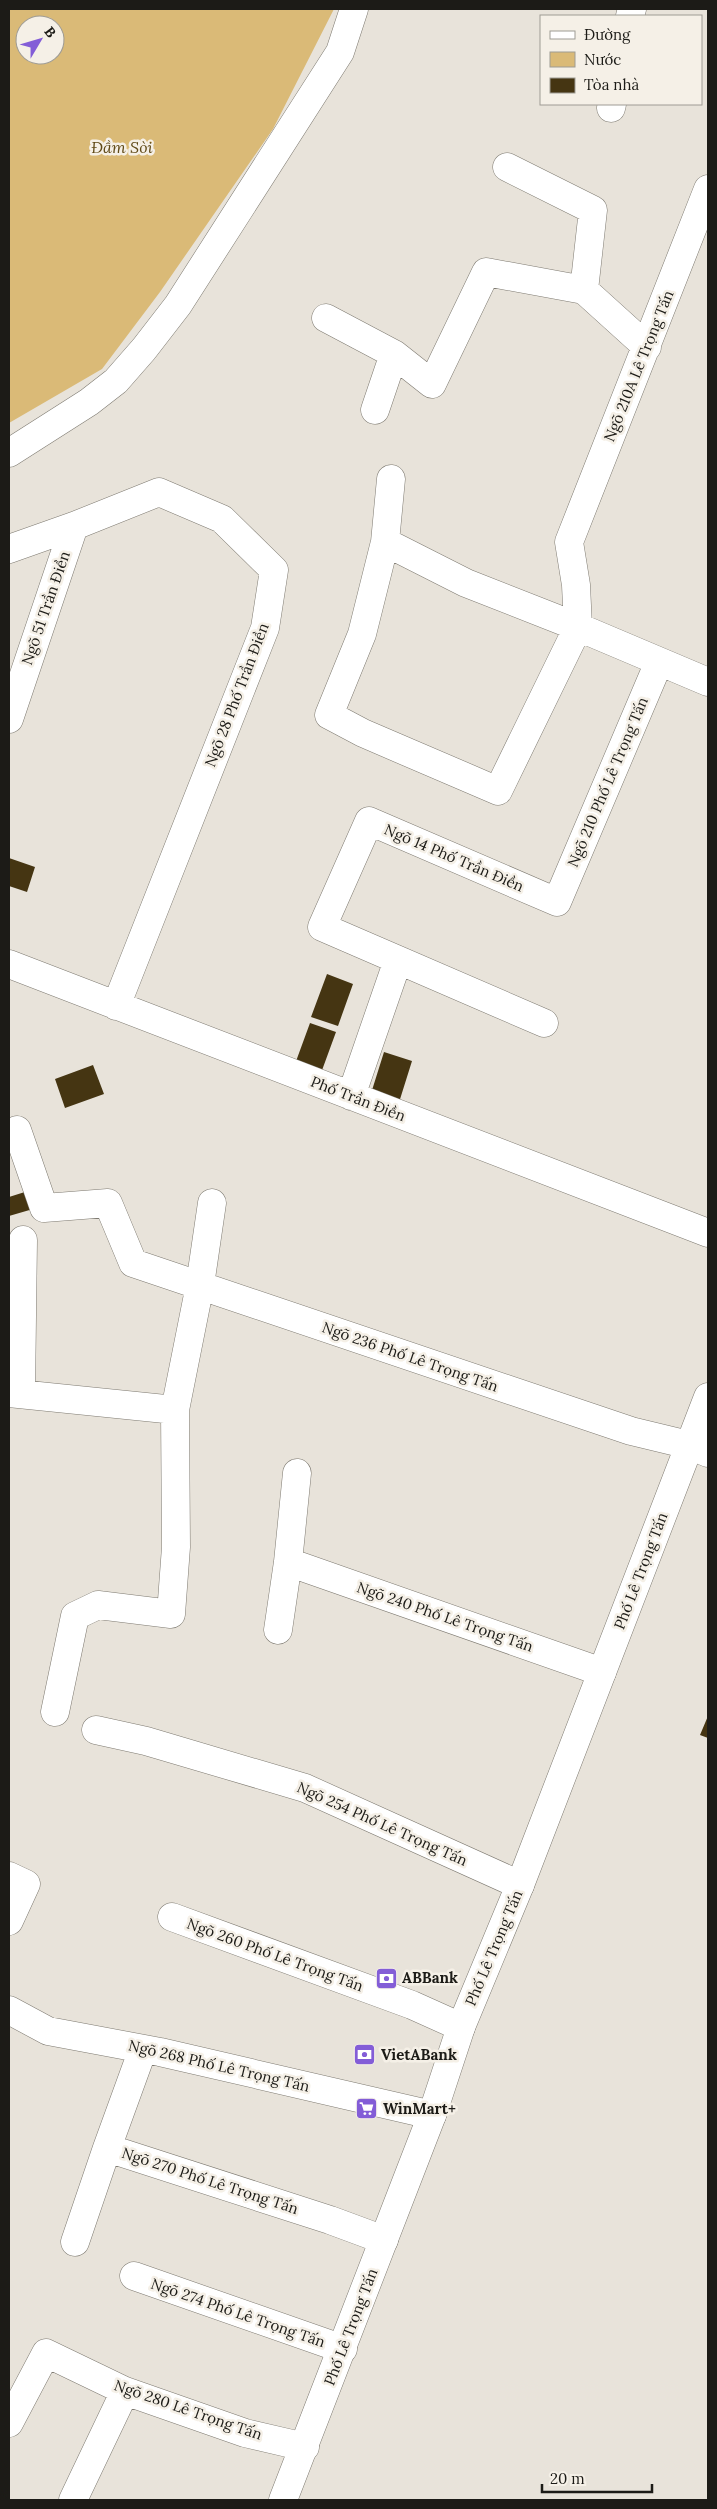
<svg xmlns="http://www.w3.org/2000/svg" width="717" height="2509" viewBox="0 0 717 2509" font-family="Lora,serif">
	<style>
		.water { fill: #daba77; fill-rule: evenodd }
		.building { fill: #453512 }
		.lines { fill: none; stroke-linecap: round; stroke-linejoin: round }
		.minor-casing { stroke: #7e7a71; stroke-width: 29 }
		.major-casing { stroke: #7e7a71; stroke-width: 29 }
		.minor { stroke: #fff; stroke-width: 28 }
		.major { stroke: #fff; stroke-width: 28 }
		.labels { text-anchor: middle; stroke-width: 5; stroke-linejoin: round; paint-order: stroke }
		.street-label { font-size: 15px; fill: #1c1b17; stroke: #f5f0e7 }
		.poi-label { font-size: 15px; font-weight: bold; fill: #1c1b17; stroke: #f5f0e7; text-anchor: start }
		.water-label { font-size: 16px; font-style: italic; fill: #604a17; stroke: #f5f0e7 }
	</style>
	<rect width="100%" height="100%" fill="#e8e3da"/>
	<path class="water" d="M9 9H334L273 129 160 292 102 369 9 423ZM25 25H55V55H25Z"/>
	<path class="building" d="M9 858 35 867 27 892 9 886Z
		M327 974 353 984 338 1026 311 1017Z
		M310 1023 336 1032 321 1073 295 1064Z
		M384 1052 412 1061 396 1112 368 1103Z
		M93 1065 104 1094 65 1108 55 1079Z
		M28 1191 33 1209 9 1216V1197Z
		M708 1716V1738L700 1735Z"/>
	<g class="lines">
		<defs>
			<path id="minor" d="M630 16 632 9
				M611 108 612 104
				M507 167 593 210 584 290
				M326 318 394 354
				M375 410 394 354 432 384 486 272 584 290 647 347
				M9 453 89 402 116 381 144 349 178 305 340 52 354 9
				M391 479 385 542 362 634 329 715 363 733 498 791 578 627 576 585 569 542 708 189
				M385 542 466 583 578 627 708 682
				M9 549 74 526 159 492 222 519 274 570 265 628 116 1006
				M9 719 74 526
				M9 964 708 1233
				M544 1023 322 927 369 821 557 902 659 662
				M351 1096 398 960
				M17 1130 44 1208
				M44 1208 108 1203 133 1263 631 1431 689 1445 708 1453
				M9 1393 175 1410
				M21 1393 23 1240
				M288 1562 602 1672
				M278 1630 288 1562 297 1473
				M55 1712 75 1616 98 1605 171 1614 176 1547 175 1410 200 1285 212 1203
				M96 1730 146 1741 305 1788 520 1885
				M9 1876 26 1884 9 1921
				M172 1917 412 2005 461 2027
				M9 2010 48 2031 160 2052 432 2115
				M143 2049 107 2148 330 2220 384 2240
				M75 2242 107 2148
				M134 2276 343 2349
				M9 2423 46 2353 125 2391 245 2433 305 2447
				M73 2500 125 2391"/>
			<path id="major" d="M283 2500 432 2115 461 2027 520 1885 708 1397"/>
		</defs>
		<use href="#minor" class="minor-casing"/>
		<use href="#major" class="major-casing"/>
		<use href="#minor" class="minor"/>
		<use href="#major" class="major"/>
	</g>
	<defs>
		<symbol id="bank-square" viewBox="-11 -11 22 22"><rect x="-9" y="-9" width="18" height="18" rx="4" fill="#835dd7" stroke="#f5f0e7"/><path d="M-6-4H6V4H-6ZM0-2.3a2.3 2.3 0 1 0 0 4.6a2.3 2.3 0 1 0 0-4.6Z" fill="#fff"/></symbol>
		<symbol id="supermarket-square" viewBox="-11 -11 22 22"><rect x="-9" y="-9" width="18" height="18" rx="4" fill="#835dd7" stroke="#f5f0e7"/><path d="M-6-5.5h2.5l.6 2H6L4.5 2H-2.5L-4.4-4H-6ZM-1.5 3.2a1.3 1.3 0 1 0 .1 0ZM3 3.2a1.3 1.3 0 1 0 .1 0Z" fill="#fff"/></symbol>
	</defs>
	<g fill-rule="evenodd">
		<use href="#bank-square" x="374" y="1966" width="25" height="25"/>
		<use href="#bank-square" x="352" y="2042" width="25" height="25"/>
		<use href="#supermarket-square" x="354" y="2096" width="25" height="25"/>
	</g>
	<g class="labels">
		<g class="street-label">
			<text transform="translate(639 366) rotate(-68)" y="5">Ngõ 210A Lê Trọng Tấn</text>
			<text transform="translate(46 608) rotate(-71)" y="5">Ngõ 51 Trần Điền</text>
			<text transform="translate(237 695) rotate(-69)" y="5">Ngõ 28 Phố Trần Điền</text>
			<text transform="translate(608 782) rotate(-67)" y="5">Ngõ 210 Phố Lê Trọng Tấn</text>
			<text transform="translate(454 858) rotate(23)" y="5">Ngõ 14 Phố Trần Điền</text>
			<text transform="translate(358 1099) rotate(21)" y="5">Phố Trần Điền</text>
			<text transform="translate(410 1357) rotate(19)" y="5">Ngõ 236 Phố Lê Trọng Tấn</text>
			<text transform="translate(641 1571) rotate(-69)" y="5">Phố Lê Trọng Tấn</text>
			<text transform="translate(445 1617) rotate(19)" y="5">Ngõ 240 Phố Lê Trọng Tấn</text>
			<text transform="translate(382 1824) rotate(24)" y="5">Ngõ 254 Phố Lê Trọng Tấn</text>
			<text transform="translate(494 1948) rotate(-67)" y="5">Phố Lê Trọng Tấn</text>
			<text transform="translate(275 1955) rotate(20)" y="5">Ngõ 260 Phố Lê Trọng Tấn</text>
			<text transform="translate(219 2066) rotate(13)" y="5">Ngõ 268 Phố Lê Trọng Tấn</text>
			<text transform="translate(210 2181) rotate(18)" y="5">Ngõ 270 Phố Lê Trọng Tấn</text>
			<text transform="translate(238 2313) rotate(19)" y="5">Ngõ 274 Phố Lê Trọng Tấn</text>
			<text transform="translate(351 2327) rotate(-69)" y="5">Phố Lê Trọng Tấn</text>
			<text transform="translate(188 2410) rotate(19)" y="5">Ngõ 280 Lê Trọng Tấn</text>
		</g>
		<g class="poi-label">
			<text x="402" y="1983">ABBank</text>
			<text x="381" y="2060">VietABank</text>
			<text x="383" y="2114">WinMart+</text>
		</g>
		<g class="water-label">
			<text x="122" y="153">Đầm Sòi</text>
		</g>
	</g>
	<rect width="717" height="2509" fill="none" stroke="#1c1b17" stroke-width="20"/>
	<rect x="540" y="15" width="162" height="90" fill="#f5f0e7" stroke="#9e9b94"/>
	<rect x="550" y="31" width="25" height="8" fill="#ffffff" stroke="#9e9b94"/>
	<text x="584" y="40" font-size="15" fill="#1c1b17">Đường</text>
	<rect x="550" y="52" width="25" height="15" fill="#daba77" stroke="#9e9b94"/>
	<text x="584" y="65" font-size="15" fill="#1c1b17">Nước</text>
	<rect x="550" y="78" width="25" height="15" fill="#453512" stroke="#9e9b94"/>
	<text x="584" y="90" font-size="15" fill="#1c1b17">Tòa nhà</text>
	<g transform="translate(40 40) rotate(52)"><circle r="24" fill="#f5f0e7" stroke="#9e9b94"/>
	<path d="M0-4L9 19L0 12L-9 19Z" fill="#835dd7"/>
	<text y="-8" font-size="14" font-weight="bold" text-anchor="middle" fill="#1c1b17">B</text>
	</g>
	<path d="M542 2484v8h110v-8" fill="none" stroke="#1c1b17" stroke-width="2.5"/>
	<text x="550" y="2484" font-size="15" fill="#1c1b17" stroke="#f5f0e7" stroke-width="4" paint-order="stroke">20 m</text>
</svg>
